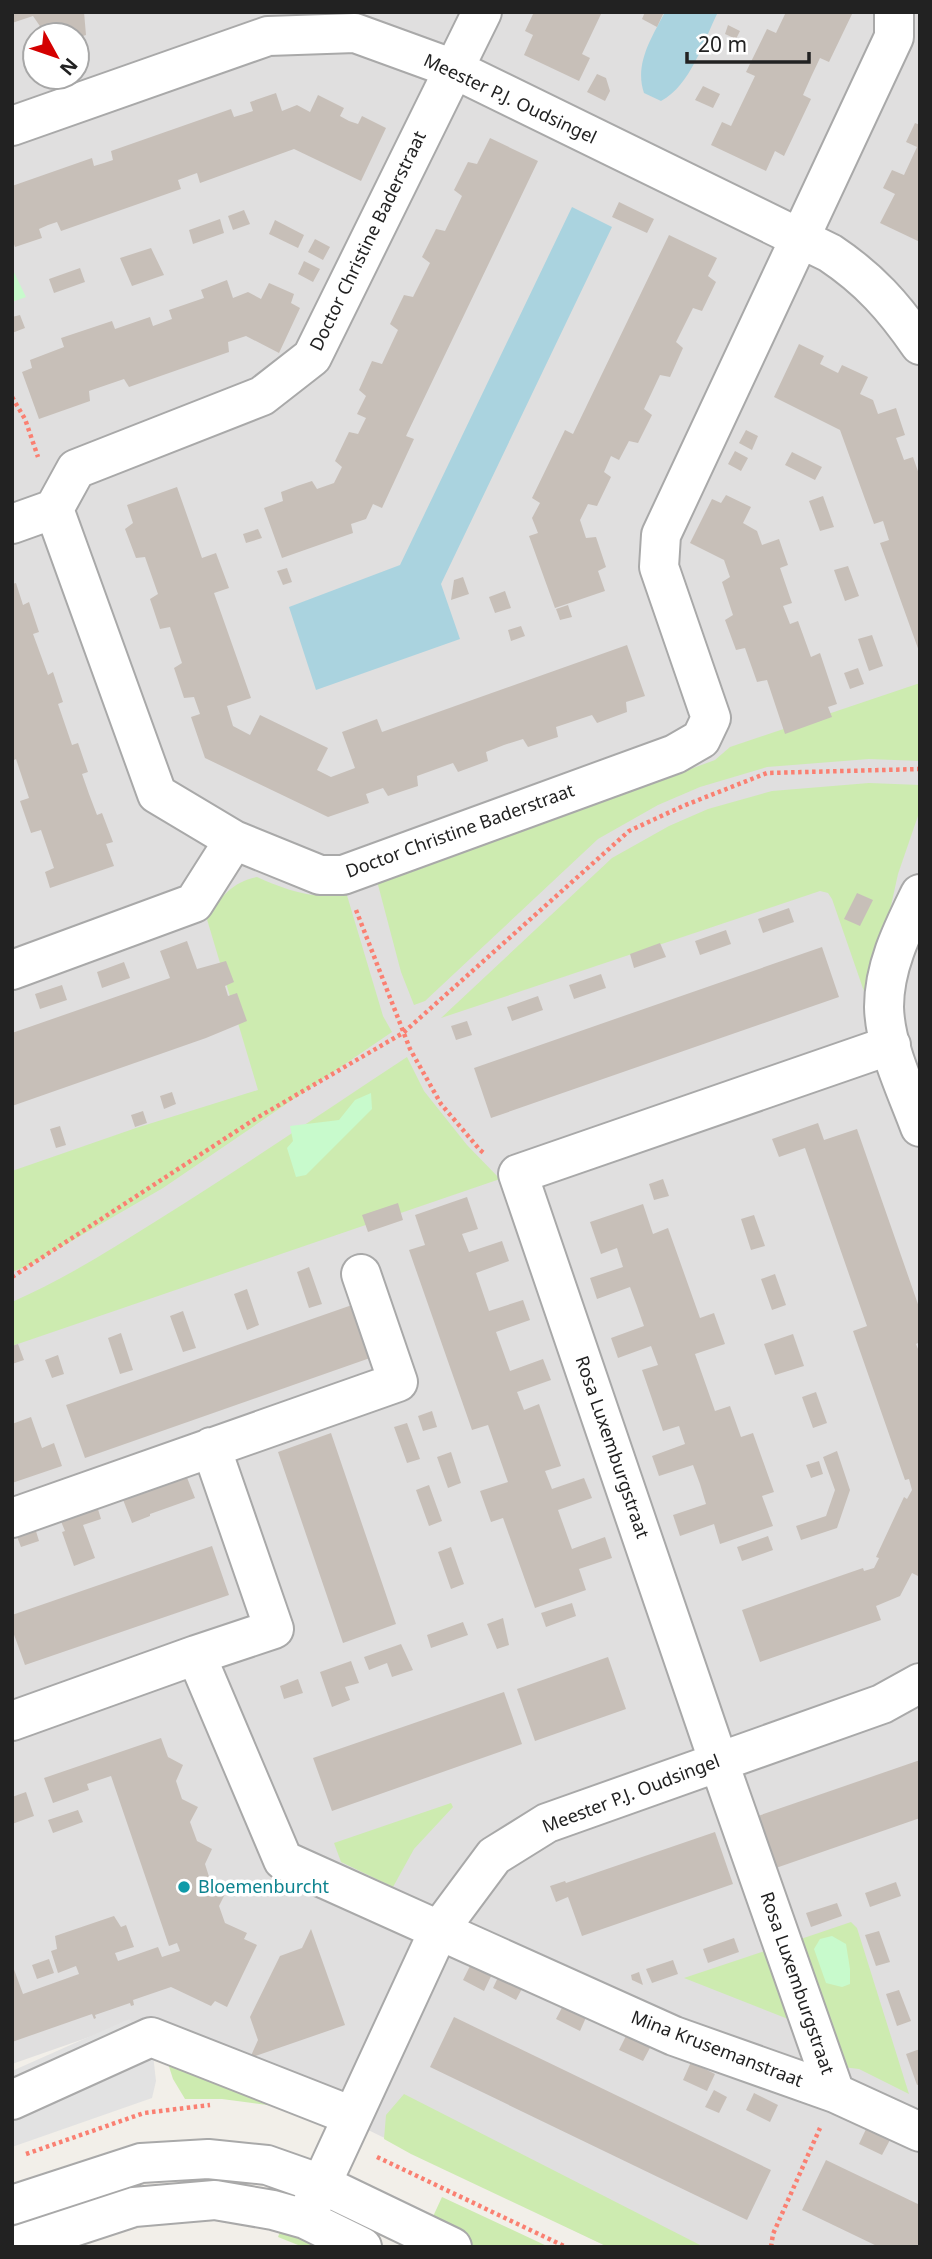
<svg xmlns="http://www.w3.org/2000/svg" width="932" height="2259" viewBox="0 0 932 2259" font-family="'Noto Sans',sans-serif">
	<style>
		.residential { fill: #e0dfdf; fill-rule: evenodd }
		.grass { fill: #cdebb0 }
		.park { fill: #c8facc }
		.parking { fill: #e2e2e2 }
		.water { fill: #aad3df }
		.building { fill: #c7bfb8 }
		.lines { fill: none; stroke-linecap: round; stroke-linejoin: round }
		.minor-casing { stroke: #a9a9a9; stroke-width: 42 }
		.tertiary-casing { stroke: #a9a9a9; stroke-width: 42 }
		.path { stroke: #fa8072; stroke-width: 4.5; stroke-dasharray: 3.5 3.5; stroke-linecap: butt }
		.minor { stroke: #fff; stroke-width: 38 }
		.tertiary { stroke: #fff; stroke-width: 38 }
		.culture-dot { fill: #0f9aa8; stroke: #fff; stroke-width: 2.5 }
		.labels { text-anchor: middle; stroke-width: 7; stroke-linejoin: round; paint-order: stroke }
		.street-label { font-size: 18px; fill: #222; stroke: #fff }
		.culture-label { font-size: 18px; fill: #0d838f; stroke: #fff; text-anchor: start }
	</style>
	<rect width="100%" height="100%" fill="#f2efe9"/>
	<path class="residential" d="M12 12H920V2247H608L141 2019 12 2064ZM35 35H77V77H35Z"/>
	<path class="grass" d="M920 683V761L869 759 767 767 700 787 658 805 598 839 425 1001 414 1005 401 972 377 881 503 838 715 760 730 747Z
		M869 783 920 785V810L898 874 876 974 867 1000 832 899 828 893 820 891 441 1018 612 858 669 826 708 809 772 791Z
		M257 877C284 889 317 902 346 892L383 1016 392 1032 163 1188 32 1264 12 1272V1171L136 1128 258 1090 206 916C221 898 233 881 257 877Z
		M407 1057 424 1091 467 1145 500 1179 12 1346V1302C65 1279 113 1248 161 1218 244 1166 325 1111 407 1057Z
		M451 1803 453 1807 414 1849 393 1887 341 1862 334 1843Z
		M851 1922 857 1928 909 2094 859 2069 834 2066 792 1942Z
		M765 1951 788 2019 684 1978Z
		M162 2045 297 2109 222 2099H185L173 2079Z
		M404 2094 704 2247H608L411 2154 384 2139 386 2115Z
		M442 2197 549 2247H476L430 2223Z
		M283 2224 335 2247H303L278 2237Z"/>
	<path class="park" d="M12 268 26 297 12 302Z
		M371 1093 372 1109 306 1175 296 1177 287 1148 293 1141 290 1126 339 1120 355 1100Z
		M832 1936 846 1944 850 1969V1984L842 1987 826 1983 814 1949 820 1939Z"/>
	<path class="parking" d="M129 2019 151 2037 156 2081 152 2098 12 2147V2071Z"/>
	<path class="water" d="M665 12H718C703 42 691 85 661 101L644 93C634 64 652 37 665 12Z
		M572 207 612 227 441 584 460 639 316 690 289 607 400 565Z"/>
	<path class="building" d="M12 12H84L86 35 77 38V35H46L33 16 12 23Z
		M534 12H602L582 54 590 58 579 81 524 55 533 35 525 31Z
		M645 12H664L657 27 642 19Z
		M786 12H853L829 62 820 58 811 77 803 95 811 99 784 156 775 151 766 171 711 145 722 122 731 126 755 76 746 72 767 29 776 33Z
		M728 25 740 31 736 39 725 34Z
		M597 74 606 78 610 91 605 101 587 92Z
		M703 86 720 94 713 108 695 100Z
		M276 93 282 111 297 105 310 112 318 95 344 108 340 116 349 121 358 124 362 116 386 128 361 181 294 149 200 183 197 173 178 180 181 189 61 231 57 222 48 225 39 229 42 238 15 247 12 239V186L92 158 94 166 104 163 113 160 111 151 231 109 234 117 244 114 253 111 250 102Z
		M915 123 920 125V242L880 223 895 194 883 188 892 170 904 175 917 147 906 142Z
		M490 138 538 161 406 436 414 439 382 508 373 504 366 519 351 524 353 533 282 558 264 508 283 501 281 492 297 486 312 481 317 489 334 483 342 467 335 461 349 432 358 434 366 418 357 414 366 396 359 390 372 361 382 364 398 330 390 324 404 295 413 297 430 263 422 257 436 229 445 231 462 196 454 190 468 162 477 164Z
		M619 202 654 219 647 233 612 217Z
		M244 210 250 224 233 230 228 216Z
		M220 219 224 233 193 244 189 230Z
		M275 220 304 235 298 248 269 234Z
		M669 235 717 258 708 276 716 282 702 311 693 308 676 342 683 348 670 377 660 375 644 409 652 415 638 443 629 441 619 460 611 456 604 472 611 477 597 506 588 504 580 520 586 538 596 537 606 567 598 571 605 591 555 608 529 536 538 533 532 518 540 503 532 498 565 430 573 434Z
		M315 239 330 247 323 260 308 252Z
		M151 248 164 275 132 286 120 258Z
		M304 261 320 269 313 282 298 274Z
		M80 268 85 282 54 293 49 279Z
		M227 280 233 298 248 292 261 299 269 283 294 294 291 303 300 308 279 353 246 336 228 342 229 352 129 387 124 379 89 391 90 401 39 419 22 372 32 368 30 360 64 347 61 338 112 321 115 329 150 317 153 326 172 319 169 310 204 298 201 290Z
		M20 315 25 328 12 333V317Z
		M799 344 824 356 820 364 838 373 842 365 868 377 860 394 873 400 878 414 896 408 905 435 896 438 904 460 913 457 920 477V654L880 543 889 540 883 521 874 524 840 430 774 397Z
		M746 430 758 436 752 450 739 443Z
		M735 451 748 458 741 471 728 464Z
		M792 452 822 467 815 480 785 465Z
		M177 487 202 558 216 553 229 588 214 593 251 698 227 706 233 726 250 735 260 715 328 748 317 770 331 777 355 768 342 732 377 719 382 732 627 645 645 696 626 702 627 712 597 723 592 715 556 727 558 737 528 747 523 739 504 745 486 752 488 761 458 772 453 763 417 776 418 786 388 796 383 788 366 794 369 803 328 817 205 758 191 717 200 714 194 697 184 698 174 668 182 663 170 627 160 629 150 599 158 594 145 557 136 558 125 529 133 523 127 505Z
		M726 495 751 507 743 523 757 531 762 545 779 539 788 565 780 568 792 603 783 606 790 624 798 621 811 657 820 653 837 704 828 707 832 717 785 734 767 680 757 682 745 648 736 650 725 620 733 615 722 582 730 577 724 560 690 543 712 499 721 503Z
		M823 496 834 527 820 531 809 501Z
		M258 529 262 538 246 543 243 534Z
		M848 566 859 596 845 601 834 570Z
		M287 568 292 582 283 585 277 571Z
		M463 577 469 594 451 600 454 580Z
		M16 583 23 605 29 602 39 632 33 634 48 675 53 672 63 702 58 704 72 745 78 743 88 772 82 774 89 794 97 815 102 813 113 842 106 844 114 866 50 888 45 872 54 868 41 830 31 833 20 801 29 798 16 759 12 761V584Z
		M505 591 511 608 495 613 489 597Z
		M568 605 572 617 560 620 556 609Z
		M521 626 525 636 511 641 508 630Z
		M872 635 883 666 869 671 858 639Z
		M858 668 864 684 850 689 844 673Z
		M857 893 873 900 860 926 844 919Z
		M789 908 794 922 763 933 758 919Z
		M726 930 731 944 700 955 695 941Z
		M187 941 197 969 226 961 234 982 225 986 228 996 237 993 247 1021 206 1038 12 1106V1033L170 978 160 951Z
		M660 943 666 957 634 968 630 954Z
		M822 947 839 997 491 1118 474 1068Z
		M124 962 130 978 102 988 97 972Z
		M601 974 606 988 574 999 569 985Z
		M62 985 67 1000 40 1009 35 994Z
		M538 996 543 1010 512 1021 507 1007Z
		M467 1021 472 1035 456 1040 451 1026Z
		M172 1092 176 1104 164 1109 160 1096Z
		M143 1111 147 1123 135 1127 131 1115Z
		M818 1123 824 1140 857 1129 920 1310V1342L916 1344 920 1354V1577L912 1573 900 1596 876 1606 881 1620 760 1662 742 1610 863 1568 864 1571 874 1568 879 1558 876 1557 904 1497 907 1499 912 1490 909 1479 905 1480 853 1331 867 1326 805 1148 779 1157 772 1139Z
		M60 1126 66 1145 56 1148 50 1129Z
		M663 1179 669 1196 654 1200 649 1184Z
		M467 1197 478 1229 462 1234 469 1252 502 1241 509 1261 476 1273 489 1311 523 1300 530 1320 496 1332 510 1371 543 1359 551 1380 517 1392 524 1410 539 1404 561 1466 545 1471 552 1489 584 1478 592 1498 558 1510 572 1549 605 1537 612 1558 579 1569 586 1590 535 1608 503 1518 491 1522 480 1491 508 1482 488 1425 472 1430 409 1250 425 1245 415 1215Z
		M398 1203 403 1220 368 1232 362 1215Z
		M643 1204 653 1234 668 1228 700 1318 714 1313 725 1344 695 1354 715 1411 730 1406 741 1437 753 1433 774 1492 762 1496 773 1526 720 1544 714 1524 680 1536 673 1515 706 1504 700 1484 693 1465 659 1476 652 1456 685 1444 679 1426 663 1431 642 1370 658 1365 651 1346 618 1358 611 1338 644 1326 637 1306 630 1287 597 1299 590 1278 623 1267 617 1248 601 1254 590 1222Z
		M754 1215 765 1246 751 1250 741 1219Z
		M309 1267 322 1304 309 1308 297 1272Z
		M775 1274 786 1305 772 1310 761 1279Z
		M247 1289 259 1325 247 1330 234 1294Z
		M352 1305 370 1358 85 1458 66 1405Z
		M183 1311 196 1348 183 1352 170 1316Z
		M121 1333 133 1370 120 1374 108 1338Z
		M793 1334 804 1366 775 1375 764 1344Z
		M18 1344 24 1360 12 1364V1346Z
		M58 1355 64 1374 52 1378 45 1360Z
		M816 1392 827 1423 813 1428 802 1397Z
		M432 1411 437 1427 423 1431 418 1416Z
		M31 1417 42 1448 54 1443 62 1466 12 1483V1424Z
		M407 1423 420 1459 407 1463 394 1427Z
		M331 1433 396 1624 343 1643 278 1452Z
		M837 1451 850 1490 837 1528 801 1540 796 1526 826 1516 835 1490 823 1457Z
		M451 1452 461 1483 448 1488 437 1457Z
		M819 1461 823 1474 811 1478 806 1465Z
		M186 1475 195 1498 150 1514V1516L132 1523 122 1497Z
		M429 1485 442 1521 429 1526 416 1490Z
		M97 1506 101 1519 83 1525 95 1558 74 1566 62 1532 65 1531 60 1519Z
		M35 1528 39 1541 21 1547 16 1534Z
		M768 1536 773 1550 742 1561 737 1547Z
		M212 1546 229 1595 25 1665 12 1629V1615Z
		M451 1547 464 1584 451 1589 438 1552Z
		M572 1603 576 1616 546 1627 541 1613Z
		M503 1618 509 1645 497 1649 487 1624Z
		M463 1622 468 1635 431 1648 427 1635Z
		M401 1644 413 1670 392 1677 387 1663 369 1670 364 1657Z
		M608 1657 626 1709 535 1741 517 1689Z
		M351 1661 359 1683 345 1687 350 1700 332 1707 320 1672Z
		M298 1679 303 1693 284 1699 280 1686Z
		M504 1692 522 1744 332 1811 313 1758Z
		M161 1738 168 1757 183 1765 176 1781 182 1799 198 1807 190 1822 197 1841 212 1849 205 1864 211 1883 227 1890 219 1906 225 1923 247 1933 244 1939 257 1945 227 2007 215 2001 211 2006 171 1987 133 2000 134 2005 131 2006 130 2003 95 2015 96 2018 94 2019 92 2014 12 2042V1964L23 1994 79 1974 76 1966 58 1973 51 1951 57 1949 55 1936 114 1916 121 1927 126 1925 134 1947 115 1953 118 1961 158 1947 162 1957 180 1951 177 1943 169 1946 111 1776 87 1784 89 1790 53 1803 44 1778Z
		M920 1760V1818L773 1869 755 1817Z
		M26 1792 34 1816 12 1824V1797Z
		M78 1810 83 1822 53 1833 48 1820Z
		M715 1832 733 1884 582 1936 568 1897 556 1902 550 1886 565 1881 566 1883Z
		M896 1882 901 1896 870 1907 865 1893Z
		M837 1903 842 1916 811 1927 806 1913Z
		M311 1929 345 2025 250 2058 258 2040 250 2017 280 1956 302 1948Z
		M879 1931 890 1962 876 1966 865 1935Z
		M734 1938 739 1952 708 1963 703 1949Z
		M49 1959 54 1973 37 1979 32 1965Z
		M673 1960 678 1974 652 1983 646 1969Z
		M472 1962 493 1972 484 1991 463 1980Z
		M501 1971 525 1983 516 2000 493 1988Z
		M639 1972 643 1985 632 1980 631 1975Z
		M899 1990 911 2021 897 2026 886 1994Z
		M565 2002 588 2013 580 2031 556 2019Z
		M454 2017 771 2170 747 2220 430 2067Z
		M628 2032 652 2044 643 2061 619 2050Z
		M920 2049V2084L917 2085 906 2054Z
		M691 2062 715 2074 707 2091 683 2080Z
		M714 2090 727 2097 719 2113 705 2107Z
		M754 2093 778 2105 770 2122 746 2110Z
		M867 2127 891 2138 882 2155 859 2144Z
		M826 2160 920 2205V2247H879L802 2210Z"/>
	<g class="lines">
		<defs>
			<path id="minor" d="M482 12 312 357 262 396 76 469 54 509 157 794 234 840 320 875H343L675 754 701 739 711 718 659 567 661 535 894 37V12
				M12 126 268 36 355 33 454 69 830 253C869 279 894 307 920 345
				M12 524 54 509
				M920 894C903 929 884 966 884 1007 885 1047 906 1089 920 1127
				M12 970 194 903 234 840
				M12 1518 398 1382 361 1274
				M196 1655 274 1629 211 1447
				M12 1721 196 1655 283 1860 674 2036 835 2093 920 2132
				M835 2093 718 1760 518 1174 891 1045
				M12 2100 151 2037 352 2116
				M308 2213 439 1930 494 1856 547 1823 882 1704 920 1683"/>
			<path id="tertiary" d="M12 2205 141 2163 208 2159 267 2165 321 2184 452 2247
				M12 2247 134 2207 215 2200 273 2210 305 2219 362 2247"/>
		</defs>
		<use href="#minor" class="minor-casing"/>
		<use href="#tertiary" class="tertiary-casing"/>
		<path class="path" d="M12 397 25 419 38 457
			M356 910 410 1049 441 1104 480 1150 485 1154
			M12 1277 255 1119 403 1033 629 831 683 806 767 773 920 769
			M26 2154 144 2113 210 2105
			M377 2157 566 2247
			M771 2247 773 2234 820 2128"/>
		<use href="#minor" class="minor"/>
		<use href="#tertiary" class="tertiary"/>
	</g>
	<circle class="culture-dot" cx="184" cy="1887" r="7"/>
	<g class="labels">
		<g class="street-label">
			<text transform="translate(510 99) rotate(25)" y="6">Meester P.J. Oudsingel</text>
			<text transform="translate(368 241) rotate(-64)" y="6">Doctor Christine Baderstraat</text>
			<text transform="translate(460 831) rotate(-20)" y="6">Doctor Christine Baderstraat</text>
			<text transform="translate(612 1447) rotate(71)" y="6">Rosa Luxemburgstraat</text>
			<text transform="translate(631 1794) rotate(-21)" y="6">Meester P.J. Oudsingel</text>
			<text transform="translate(797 1983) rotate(71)" y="6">Rosa Luxemburgstraat</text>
			<text transform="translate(717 2049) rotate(21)" y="6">Mina Krusemanstraat</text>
		</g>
		<g class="culture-label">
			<text x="198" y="1893">Bloemenburcht</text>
		</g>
	</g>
	<rect width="932" height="2259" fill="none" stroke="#222222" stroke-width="28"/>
	<g transform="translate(56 56) rotate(130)"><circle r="33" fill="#ffffff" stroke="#a7a7a7" stroke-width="2"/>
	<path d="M0-5L12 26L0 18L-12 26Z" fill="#d40000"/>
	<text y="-10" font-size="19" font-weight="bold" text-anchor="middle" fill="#222222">N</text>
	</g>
	<path d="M687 52v10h122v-10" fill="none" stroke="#222222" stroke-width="3.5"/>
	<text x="698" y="52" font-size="21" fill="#222222" stroke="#ffffff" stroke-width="5" paint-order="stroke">20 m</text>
</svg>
